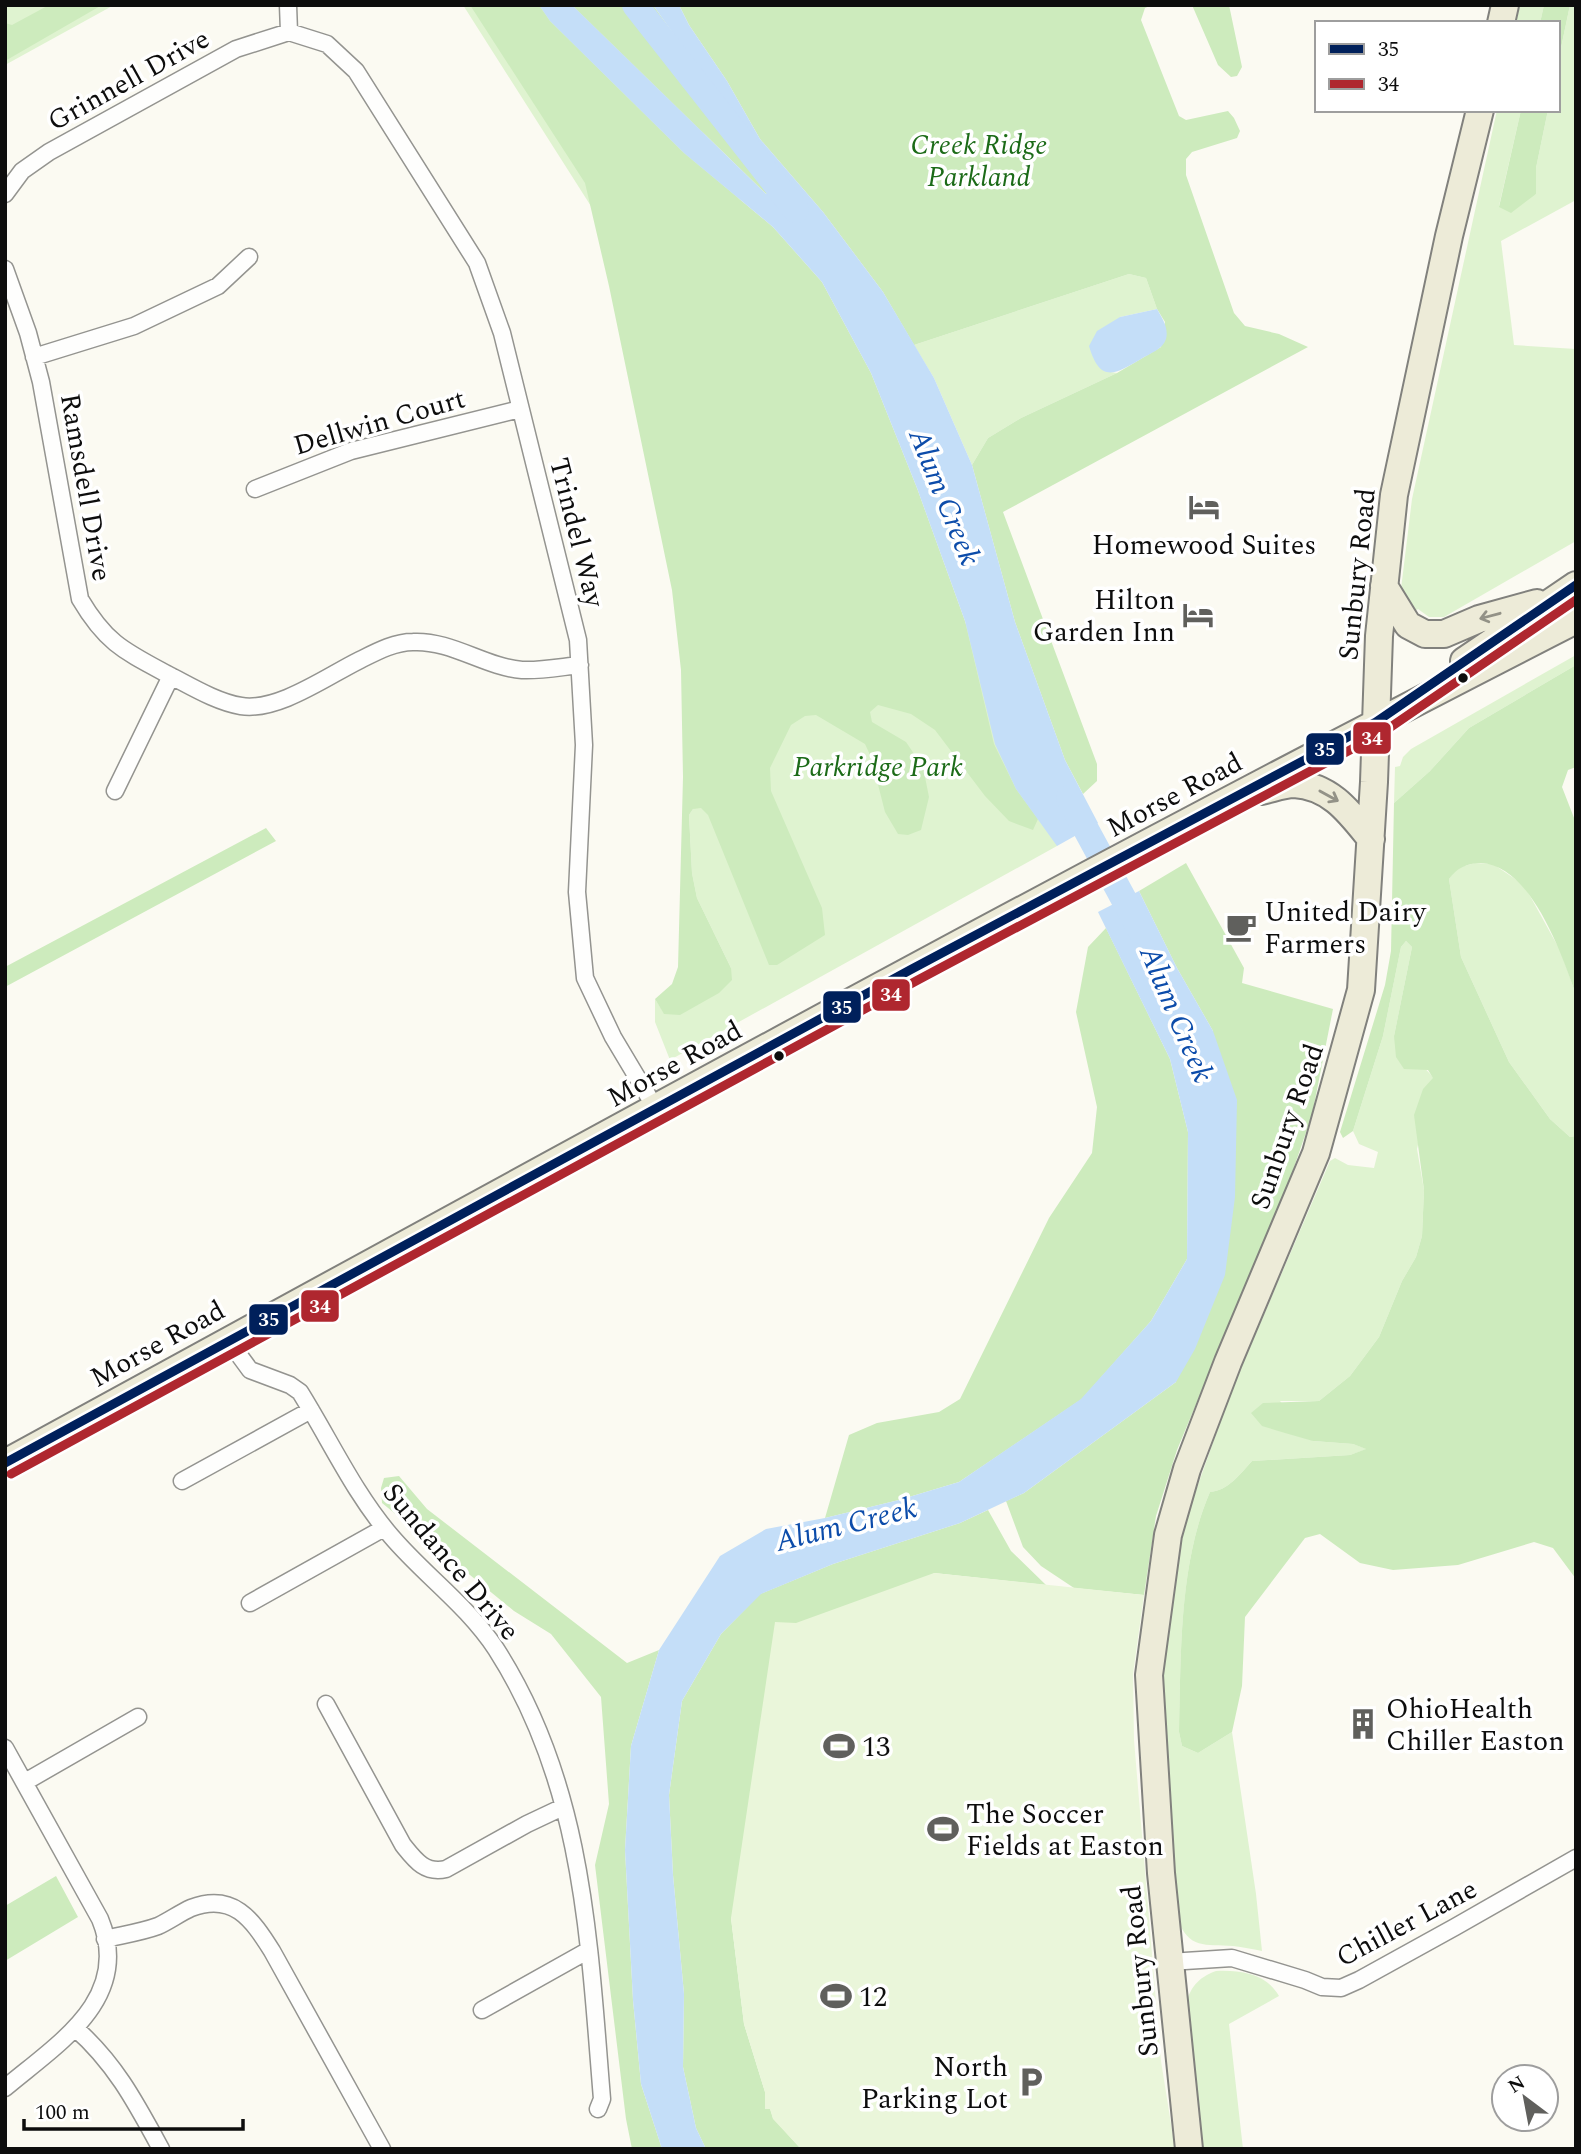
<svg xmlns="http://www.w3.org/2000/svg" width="1581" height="2154" viewBox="0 0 1581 2154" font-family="Spectral,serif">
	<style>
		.green { fill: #dff3d0 }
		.forest { fill: #cdebbd }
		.pitch { fill: #eaf6da }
		.water { fill: #c4def8 }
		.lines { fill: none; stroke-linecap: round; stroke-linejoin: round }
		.river { stroke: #c4def8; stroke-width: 26 }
		.street-casing { stroke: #949490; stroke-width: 19 }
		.primary-casing { stroke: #81817d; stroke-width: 30 }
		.street { stroke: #fefefd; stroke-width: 16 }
		.primary { stroke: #edebd8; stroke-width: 26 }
		.bus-1-casing { stroke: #fff; stroke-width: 14 }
		.bus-2-casing { stroke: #fff; stroke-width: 14 }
		.bus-1 { stroke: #00205b; stroke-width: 9 }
		.bus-2 { stroke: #af272f; stroke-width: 9 }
		.oneway { stroke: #939287 }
		.bus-dot { fill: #0d0d0d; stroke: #fff; stroke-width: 2.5 }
		.labels { text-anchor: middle; stroke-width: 7; stroke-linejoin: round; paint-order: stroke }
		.street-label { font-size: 28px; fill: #0d0d0d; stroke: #fff }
		.park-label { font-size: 28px; font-style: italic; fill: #1c6b18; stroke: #fff }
		.poi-label { font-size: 28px; fill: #0d0d0d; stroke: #fff; text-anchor: start }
		.water-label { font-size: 30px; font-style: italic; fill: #0c4caa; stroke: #fff }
		.line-badge { stroke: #fff; stroke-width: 2.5 }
		.badge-label { font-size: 19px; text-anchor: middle; font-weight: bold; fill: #fff }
	</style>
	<rect width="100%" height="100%" fill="#fbfaf2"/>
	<path class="green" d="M5 5H114L5 65Z
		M463 5H635L1053 787 1057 846 670 1060 655 1022V999L664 1013 731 968 697 898 692 873 689 815 693 809 797 530Z
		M1520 5H1544L1540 23H1516Z
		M1570 5H1576V200L1501 241 1514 345 1576 349V541L1444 617H1429L1418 609 1410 615 1401 589 1412 499 1497 110H1521L1499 206 1536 194V168L1548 110H1558V62Z
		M1129 274 1146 278 1157 309 1120 317 1104 371 1117 373 1021 418 988 438 972 465 934 378 914 345Z
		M1576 655V665L1469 728 1430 771 1394 803 1395 767 1400 766 1403 757 1411 749Z
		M1475 863 1493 864 1524 885 1561 952 1576 995V1136L1570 1137 1550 1119 1509 1062 1461 957 1449 879 1457 868Z
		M1406 941 1412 947 1394 1036 1434 1078 1417 1149 1424 1190 1422 1236 1416 1257 1402 1281 1379 1337 1350 1376 1319 1401H1280L1313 1441 1353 1444 1367 1449 1350 1455 1252 1461C1241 1473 1228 1491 1210 1492 1179 1563 1181 1655 1179 1732L1182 1746 1198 1753 1232 1732 1256 1894 1262 1951C1252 1949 1243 1947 1233 1946 1205 1944 1189 1950 1177 1918L1159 1683 1178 1523 1188 1513 1232 1389 1330 1161 1335 1158 1348 1165 1374 1168 1378 1152 1359 1144 1353 1131 1383 1036 1401 947Z
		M1216 1971C1240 1970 1266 1973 1279 1996L1229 2024 1243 2149H1201L1185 2007C1190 1988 1197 1978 1216 1971Z"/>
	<path class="forest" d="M49 5H102L5 61V23L12 25Z
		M470 5H539L550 21 684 153 773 227 822 282 871 373 917 488 965 621 994 744 1016 789 1038 819 1033 830 1009 821 985 796 935 730 911 714 878 705 870 712 872 722 906 742 923 767 929 797 921 830 908 835 898 834 885 812 871 757 865 744 816 715 805 716 791 725 770 768 771 791 822 908 825 935 777 965H769L708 815 701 808 693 809 689 815 692 873 697 898 731 968 732 980 719 993 680 1015 664 1014 655 999 672 984 678 967 683 777 681 670 672 590 609 286 585 183Z
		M572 5H653L775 178V189L766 194Z
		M679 5H1152L1145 8 1141 20 1179 116 1186 120 1228 111 1234 118 1240 131 1237 138 1192 152 1186 159V175L1234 313 1245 326 1279 334 1308 347 1003 512 1097 764V781L1083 794 1065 760 1015 622 972 465 988 438 1021 418 1117 373 1161 347 1165 322 1157 309 1146 278 1129 274 914 345 883 292 823 212 760 139 727 81 689 25Z
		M1192 5H1229L1242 67 1237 76 1231 77 1218 65Z
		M1544 5H1570L1558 62V23H1540Z
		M1521 110H1548L1536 168V194L1511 213 1499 207Z
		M1576 665V767L1568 770 1562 787 1576 823V995C1562 955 1531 865 1481 863 1467 863 1457 868 1449 879L1461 957 1509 1062 1550 1119 1570 1137 1576 1136V1579L1553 1548 1534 1542 1458 1565 1393 1570 1360 1563 1320 1534 1305 1538 1245 1617 1242 1686 1232 1732 1198 1753 1182 1746 1179 1732C1181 1654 1179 1563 1210 1492 1228 1491 1241 1473 1252 1461L1350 1455 1366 1449 1353 1444 1313 1441 1285 1433 1262 1426 1251 1413 1263 1403 1319 1401 1350 1376 1379 1337 1402 1281 1416 1257 1422 1236 1424 1190 1414 1115 1423 1089 1433 1078 1428 1070 1404 1069 1396 1057 1394 1036 1412 947 1406 941 1401 947 1383 1036 1353 1131 1343 1138 1340 1132 1385 985 1391 951 1394 803 1430 771 1469 728Z
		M266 828 276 841 5 987V967Z
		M1186 863 1244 968 1242 983 1333 1009 1312 1115 1291 1176 1177 1450 1156 1516 1144 1595 1074 1588 1041 1566 1023 1547 1006 1501 1024 1493 1176 1382 1213 1031 1177 968 1139 891Z
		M1106 928 1170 1059 1188 1132 1187 1259 1151 1321 1082 1399 959 1482 899 1500 825 1518 849 1435 877 1423 939 1412 960 1399 1049 1218 1092 1153 1097 1107 1076 1012 1088 947Z
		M399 1476 427 1509 627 1663 659 1650 631 1746 625 1850 633 2000 641 2084 662 2149H632L626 2119 595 1865 609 1804 601 1697 551 1634 514 1611 382 1503 381 1488 384 1478Z
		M988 1510 1011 1551 1046 1585 934 1573 731 1918 744 2024 773 2118 801 2149H706L696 2128 683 2067 684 1994 673 1875 669 1795 682 1701 721 1634 760 1594 833 1564 960 1523Z
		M56 1876 78 1917 5 1961V1906Z"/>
	<path class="pitch" d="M934 1573 1144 1595 1133 1674 1134 1740 1161 2061 1175 2149H801L773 2119 770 2109H765V2092L744 2024 731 1918 775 1622 796 1623Z"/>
	<path class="water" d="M539 5H572L766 194 775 189V178L653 5H679L689 25 727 81 760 139 823 212 883 292 934 378 972 465 1015 622 1065 760 1098 823 1057 846 1016 789 995 744 965 621 917 488 871 373 822 282 773 227 684 153 550 21Z
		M1157 309C1162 318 1169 328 1166 339 1163 349 1149 354 1141 359 1114 375 1100 383 1089 346L1097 331 1120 317Z
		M1139 891 1177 968 1213 1031 1237 1100 1235 1197 1225 1275 1195 1349 1176 1382 1024 1493 960 1523 833 1564 761 1594 721 1634 682 1701 669 1795 673 1875 684 1994 683 2067 696 2128 706 2149H662L641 2084 633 2000 625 1850 631 1746 659 1650 720 1556 766 1529 825 1518 899 1500 959 1482 1081 1399 1151 1321 1187 1259 1188 1132 1170 1059 1098 912Z"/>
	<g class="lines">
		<path class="river" d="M635 5 796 210
			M1069 798 1141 931"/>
		<defs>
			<path id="street" d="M288 5 289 32
				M289 32 327 44 356 71 477 263 502 333 578 640 584 745 577 892 585 978 613 1037 656 1109
				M5 194 22 171 49 152 236 49 289 32
				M5 269 28 333 41 382 80 599C106 643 124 651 167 674 189 685 216 702 241 706 277 712 326 677 358 661 376 652 394 642 413 642 451 640 485 667 522 670 540 671 561 667 580 665
				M34 357 134 326 218 286 249 257
				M255 489 351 451 520 409
				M115 791 171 676
				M228 1340 250 1370 290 1385 300 1392C330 1440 354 1493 391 1536 424 1575 467 1605 496 1649 584 1786 589 1941 602 2099L598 2109
				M182 1481 311 1410
				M250 1603 384 1528
				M326 1704 403 1845C415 1860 425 1874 446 1869L527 1824 563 1807
				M5 1748 100 1919C133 1999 57 2044 5 2088
				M25 1782 138 1717
				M105 1939C122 1935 142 1932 158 1926 169 1921 180 1913 191 1908 233 1892 252 1919 272 1951L382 2149
				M1169 1962 1232 1958 1305 1980 1322 1987 1341 1988 1359 1980 1455 1927 1576 1858
				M482 2010 589 1950
				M75 2028C115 2063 136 2103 161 2149"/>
			<path id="primary" d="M1501 23 1505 5
				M1384 586 1408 625 1425 634H1444L1479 619 1537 603
				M1464 661 1576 585
				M1261 791C1271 789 1284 784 1294 784 1331 786 1350 813 1371 839
				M5 1463C527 1178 1047 890 1576 620
				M1189 2149 1161 1873 1149 1675 1168 1535 1187 1469 1228 1362 1316 1153 1361 990 1374 782 1379 636 1394 495 1449 236 1480 110"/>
		</defs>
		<use href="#street" class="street-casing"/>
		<use href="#primary" class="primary-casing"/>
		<use href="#street" class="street"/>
		<use href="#primary" class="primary"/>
		<defs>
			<path id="bus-1" d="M5 1463 910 970 1376 722 1576 585"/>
			<path id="bus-2" d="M11 1474 916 981 1382 733 1576 600"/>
		</defs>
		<use href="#bus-1" class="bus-1-casing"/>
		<use href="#bus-2" class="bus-2-casing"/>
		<use href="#bus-1" class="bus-1"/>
		<use href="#bus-2" class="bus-2"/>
	</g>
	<defs><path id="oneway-shaft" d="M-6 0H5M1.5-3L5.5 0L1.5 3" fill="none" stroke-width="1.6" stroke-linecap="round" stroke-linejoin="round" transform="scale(1.75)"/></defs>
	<g class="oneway">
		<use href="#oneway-shaft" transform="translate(1490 616) rotate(165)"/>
		<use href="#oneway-shaft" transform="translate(1329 796) rotate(29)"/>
	</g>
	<defs>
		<symbol id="hotel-bare" viewBox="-9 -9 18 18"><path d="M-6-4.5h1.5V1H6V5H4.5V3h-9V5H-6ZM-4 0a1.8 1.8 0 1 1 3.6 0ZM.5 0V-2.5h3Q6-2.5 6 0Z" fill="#60605d" stroke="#fff" stroke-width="2.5" paint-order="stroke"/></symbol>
		<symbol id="cafe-bare" viewBox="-9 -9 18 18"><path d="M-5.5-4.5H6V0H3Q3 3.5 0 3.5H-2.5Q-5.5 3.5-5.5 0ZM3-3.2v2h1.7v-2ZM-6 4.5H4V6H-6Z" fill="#60605d" stroke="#fff" stroke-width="2.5" paint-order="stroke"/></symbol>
		<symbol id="building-bare" viewBox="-9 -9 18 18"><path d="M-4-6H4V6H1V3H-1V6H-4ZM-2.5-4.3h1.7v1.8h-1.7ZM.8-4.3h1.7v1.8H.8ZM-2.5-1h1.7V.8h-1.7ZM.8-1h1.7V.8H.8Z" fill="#60605d" stroke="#fff" stroke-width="2.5" paint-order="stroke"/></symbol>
		<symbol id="stadium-bare" viewBox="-9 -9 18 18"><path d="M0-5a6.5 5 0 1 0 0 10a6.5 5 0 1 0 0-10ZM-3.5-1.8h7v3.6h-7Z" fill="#60605d" stroke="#fff" stroke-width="2.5" paint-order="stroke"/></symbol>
		<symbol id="parking-bare" viewBox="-9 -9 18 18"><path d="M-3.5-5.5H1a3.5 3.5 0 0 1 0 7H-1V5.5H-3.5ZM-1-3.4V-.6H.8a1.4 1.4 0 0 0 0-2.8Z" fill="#60605d" stroke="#fff" stroke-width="2.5" paint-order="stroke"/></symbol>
	</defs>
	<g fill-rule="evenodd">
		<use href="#hotel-bare" x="1182" y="485" width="44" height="44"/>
		<use href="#hotel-bare" x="1176" y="593" width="44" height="44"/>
		<use href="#cafe-bare" x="1219" y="905" width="44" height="44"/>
		<use href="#building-bare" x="1341" y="1702" width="44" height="44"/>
		<use href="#stadium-bare" x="817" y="1724" width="44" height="44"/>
		<use href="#stadium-bare" x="921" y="1807" width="44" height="44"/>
		<use href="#stadium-bare" x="814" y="1974" width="44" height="44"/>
		<use href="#parking-bare" x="1009" y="2060" width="44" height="44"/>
	</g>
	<g class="bus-dot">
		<circle cx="1463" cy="678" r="6"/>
		<circle cx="779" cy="1056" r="6"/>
	</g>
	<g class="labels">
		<g class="street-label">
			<text transform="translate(128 79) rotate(-29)" y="10">Grinnell Drive</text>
			<text transform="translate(379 421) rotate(-16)" y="10">Dellwin Court</text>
			<text transform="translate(87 487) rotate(80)" y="10">Ramsdell Drive</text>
			<text transform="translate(578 532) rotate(76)" y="10">Trindel Way</text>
			<text transform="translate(1356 574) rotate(-84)" y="10">Sunbury Road</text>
			<text transform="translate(1174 794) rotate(-28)" y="10">Morse Road</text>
			<text transform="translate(674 1063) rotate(-29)" y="10">Morse Road</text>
			<text transform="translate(1286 1126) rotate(-71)" y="10">Sunbury Road</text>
			<text transform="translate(157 1343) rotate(-29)" y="10">Morse Road</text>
			<text transform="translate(452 1561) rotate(50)" y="10">Sundance Drive</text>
			<text transform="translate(1406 1922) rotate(-28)" y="10">Chiller Lane</text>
			<text transform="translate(1139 1971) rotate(-96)" y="10">Sunbury Road</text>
		</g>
		<g class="park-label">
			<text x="979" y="154">Creek Ridge<tspan x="979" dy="32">Parkland</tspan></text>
			<text x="878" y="776">Parkridge Park</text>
		</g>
		<g class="poi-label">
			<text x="1204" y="554" text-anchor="middle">Homewood Suites</text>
			<text x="1175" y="609" text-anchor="end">Hilton<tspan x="1175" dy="32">Garden Inn</tspan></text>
			<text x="1264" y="921">United Dairy<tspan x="1264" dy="32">Farmers</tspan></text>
			<text x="1386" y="1718">OhioHealth<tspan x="1386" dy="32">Chiller Easton</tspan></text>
			<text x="862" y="1756">13</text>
			<text x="966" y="1823">The Soccer<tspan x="966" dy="32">Fields at Easton</tspan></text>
			<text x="859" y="2006">12</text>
			<text x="1008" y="2076" text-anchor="end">North<tspan x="1008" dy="32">Parking Lot</tspan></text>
		</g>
		<g class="water-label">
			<text transform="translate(945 497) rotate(68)" y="10">Alum Creek</text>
			<text transform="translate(1177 1014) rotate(67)" y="10">Alum Creek</text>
			<text transform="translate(846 1524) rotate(-14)" y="10">Alum Creek</text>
		</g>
	</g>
	<g class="line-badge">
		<rect x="1352" y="721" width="40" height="34" rx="7" fill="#af272f"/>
		<rect x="1305" y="732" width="40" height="34" rx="7" fill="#00205b"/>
		<rect x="871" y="978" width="40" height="34" rx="7" fill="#af272f"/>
		<rect x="822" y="990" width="40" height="34" rx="7" fill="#00205b"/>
		<rect x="300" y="1289" width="40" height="34" rx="7" fill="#af272f"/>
		<rect x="248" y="1303" width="41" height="33" rx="7" fill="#00205b"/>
	</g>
	<g class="badge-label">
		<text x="1372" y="745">34</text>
		<text x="1325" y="756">35</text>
		<text x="891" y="1001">34</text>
		<text x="842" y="1014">35</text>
		<text x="320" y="1313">34</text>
		<text x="269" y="1326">35</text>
	</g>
	<rect width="1581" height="2154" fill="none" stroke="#0d0d0d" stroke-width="14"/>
	<rect x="1315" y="21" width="245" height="91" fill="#ffffff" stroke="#9e9e9e" stroke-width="2"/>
	<rect x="1329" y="44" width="35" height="10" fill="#00205b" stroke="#9e9e9e" stroke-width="2"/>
	<text x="1378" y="56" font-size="21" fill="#0d0d0d">35</text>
	<rect x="1329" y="79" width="35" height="10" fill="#af272f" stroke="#9e9e9e" stroke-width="2"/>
	<text x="1378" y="91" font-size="21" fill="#0d0d0d">34</text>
	<g transform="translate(1525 2098) rotate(328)"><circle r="33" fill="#ffffff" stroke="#9e9e9e" stroke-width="2"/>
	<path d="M0-5L12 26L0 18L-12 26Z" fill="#60605d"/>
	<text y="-10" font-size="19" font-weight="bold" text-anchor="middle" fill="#0d0d0d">N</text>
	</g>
	<path d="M24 2119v10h219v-10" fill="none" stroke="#0d0d0d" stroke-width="3.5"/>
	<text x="35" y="2119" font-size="21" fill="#0d0d0d" stroke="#ffffff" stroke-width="5" paint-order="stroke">100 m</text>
</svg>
